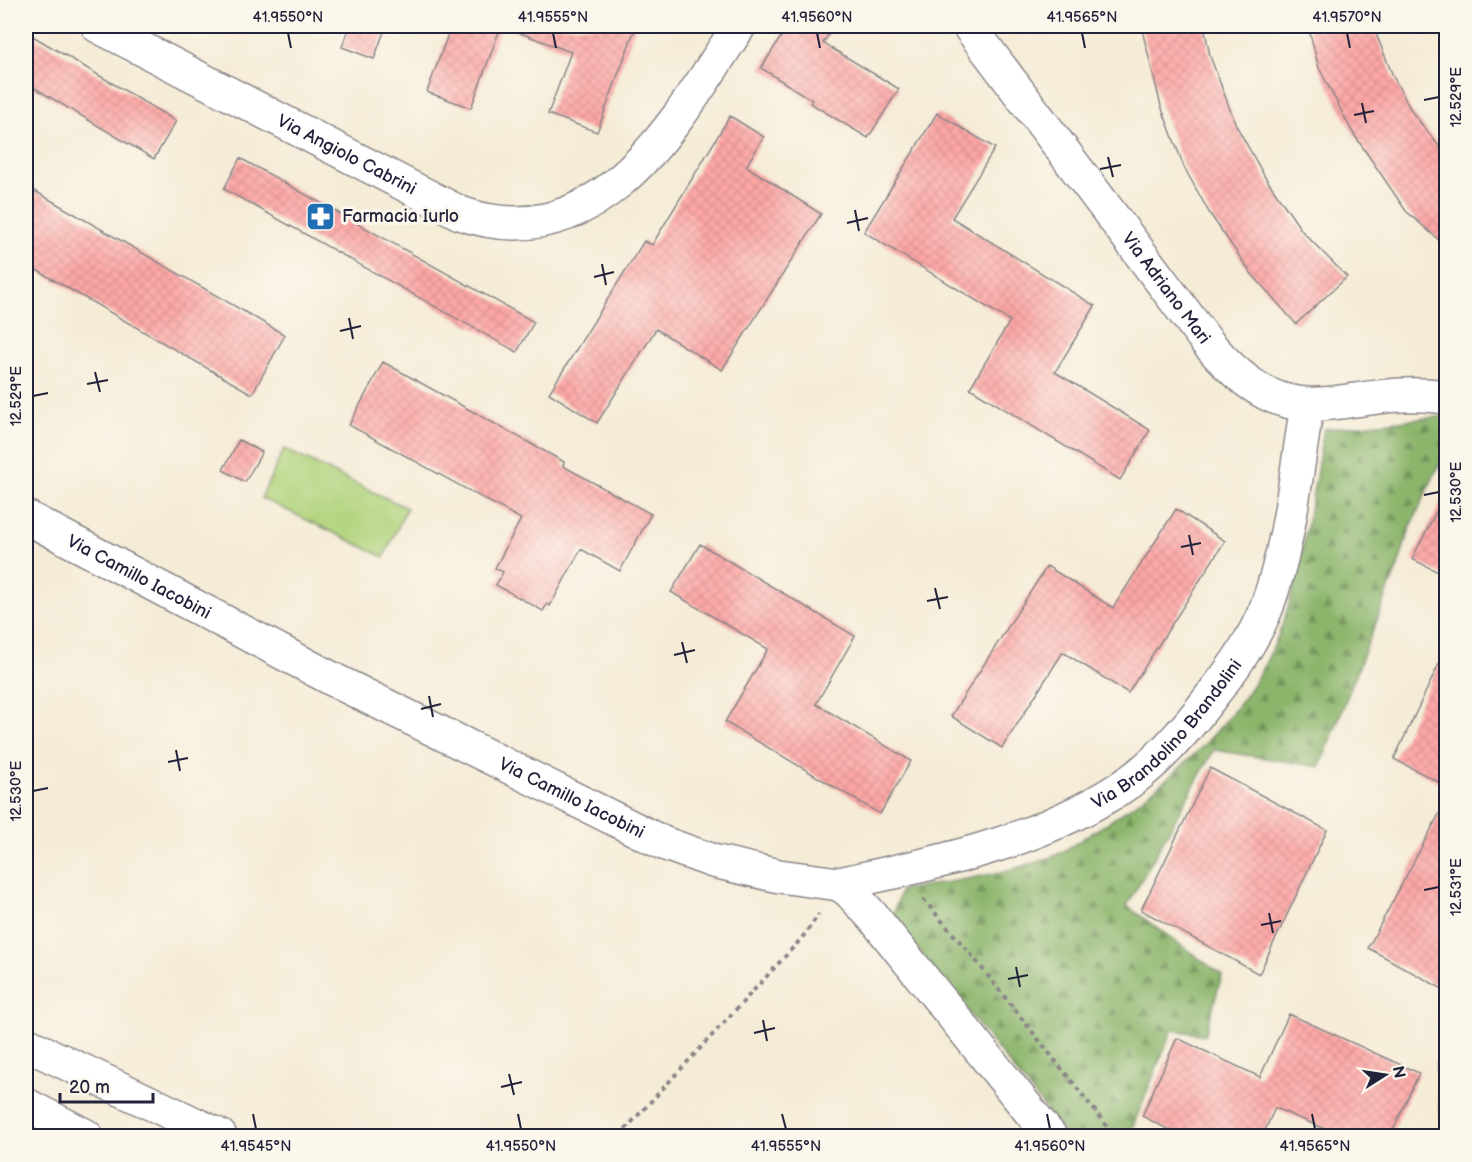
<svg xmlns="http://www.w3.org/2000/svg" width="1472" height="1162" viewBox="0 0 1472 1162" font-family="'Balsamiq Sans',sans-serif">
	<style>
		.forest { fill: url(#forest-firs); stroke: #576c54; stroke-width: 1.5 }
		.garden { fill: #b0d37c; stroke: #697a5c; stroke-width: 1.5 }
		.building { fill: url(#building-cross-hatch) }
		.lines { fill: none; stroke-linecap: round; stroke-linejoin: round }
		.minor-casing { stroke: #8c8789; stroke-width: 36 }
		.major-casing { stroke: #8c8789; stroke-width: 36 }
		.path { stroke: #8c8789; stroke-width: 4; stroke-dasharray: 4.5 4.5; stroke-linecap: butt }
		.minor { stroke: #fff; stroke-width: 33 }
		.major { stroke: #fff; stroke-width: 33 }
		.ticks { fill: none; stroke: #22223b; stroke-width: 2 }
		.labels { text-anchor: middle; stroke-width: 6; stroke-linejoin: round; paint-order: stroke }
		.street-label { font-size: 18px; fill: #22223b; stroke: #fbf7ec }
		.poi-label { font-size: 18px; fill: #22223b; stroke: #fbf7ec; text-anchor: start }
		.neatline { fill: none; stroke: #22223b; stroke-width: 2 }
		.ticks-label { font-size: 15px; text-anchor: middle; fill: #22223b }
	</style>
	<defs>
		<pattern id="forest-firs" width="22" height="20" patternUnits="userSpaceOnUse" patternTransform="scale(1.5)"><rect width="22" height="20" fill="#8cb56c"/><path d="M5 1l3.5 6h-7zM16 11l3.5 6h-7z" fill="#72935a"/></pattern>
		<pattern id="building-cross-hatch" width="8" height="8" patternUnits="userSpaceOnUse" patternTransform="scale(1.5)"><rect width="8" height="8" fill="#fda7a6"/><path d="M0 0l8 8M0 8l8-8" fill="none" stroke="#d98f90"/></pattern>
	</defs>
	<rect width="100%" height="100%" fill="#fbf7ec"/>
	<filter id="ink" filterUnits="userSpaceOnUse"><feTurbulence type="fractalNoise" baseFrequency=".0167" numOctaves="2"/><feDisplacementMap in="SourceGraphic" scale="12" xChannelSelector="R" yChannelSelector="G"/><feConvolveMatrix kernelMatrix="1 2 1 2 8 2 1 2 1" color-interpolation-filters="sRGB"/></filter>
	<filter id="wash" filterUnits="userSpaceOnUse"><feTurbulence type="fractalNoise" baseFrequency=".008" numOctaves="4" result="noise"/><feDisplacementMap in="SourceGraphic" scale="24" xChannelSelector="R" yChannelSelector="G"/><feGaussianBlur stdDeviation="1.35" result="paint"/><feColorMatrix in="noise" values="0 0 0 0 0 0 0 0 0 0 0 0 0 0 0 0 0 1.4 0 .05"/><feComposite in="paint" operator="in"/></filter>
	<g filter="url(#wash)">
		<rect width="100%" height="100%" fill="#f5ecd7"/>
		<path class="forest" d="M1446 416V449L1409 531 1399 563 1320 767 1214 750 1127 906 1222 975 1205 1035 1172 1030 1131 1131 1140 1136H1067L892 917 901 890C952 881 1003 875 1052 857 1067 851 1081 839 1095 831 1174 781 1256 709 1285 617 1304 556 1313 492 1324 429Z
			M1446 1054V1136H1443L1436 1064Z"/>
		<path class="garden" d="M284 449 407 508 384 557 261 498Z"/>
		<g id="blocks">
			<path class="building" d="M350 26H386L374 59 342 47Z
				M451 26H501L471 108 427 92Z
				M508 26H636L597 132 548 114 571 52 507 28Z
				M788 26H834L823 43 899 89 868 138 810 103 812 100 761 68Z
				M1141 26H1204L1210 56 1236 125 1265 177 1302 231 1347 277 1296 324 1251 273 1210 214 1184 167 1161 106Z
				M1308 26H1373L1393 76 1412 112 1446 155V246L1406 211 1353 133 1319 68Z
				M26 32 176 121 154 159 26 83Z
				M937 113 995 148 952 218 1095 306 1055 372 1150 430 1120 480 970 388 1010 321 864 232Z
				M730 116 764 137 746 166 821 214 722 370 656 329 597 423 549 393 644 241 652 245Z
				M240 158 534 322 517 352 224 189Z
				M26 186 285 335 252 394 26 264Z
				M383 362 564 462 563 466 651 514 620 571 581 549 550 606 547 604 543 611 496 585 503 572 495 568 521 519 349 425Z
				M239 440 262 452 245 482 223 470Z
				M1446 493V576L1412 559Z
				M1176 509 1225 541 1128 693 1063 652 1002 748 951 716 1047 566 1113 608Z
				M700 544 855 636 816 704 911 761 880 814 725 722 768 649 671 592Z
				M1446 649V786L1394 759Z
				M1210 768 1327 830 1259 974 1141 910Z
				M1446 801V991L1368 948Z
				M1289 1014 1419 1073 1390 1137H1344L1275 1108 1262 1137H1183L1142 1116 1177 1038 1260 1077Z"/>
		</g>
	</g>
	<g filter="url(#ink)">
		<use href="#blocks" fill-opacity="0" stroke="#8c8789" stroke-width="1.5"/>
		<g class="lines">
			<defs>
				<g id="minor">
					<path id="s1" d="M98 26 460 213C599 262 676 122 739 26"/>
					<path id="s2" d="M969 26 1207 342C1296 449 1338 382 1446 397"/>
					<path id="s3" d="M26 517 338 682 663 843 713 861 779 876 839 884 849 891 874 918 1050 1136"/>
					<path id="s4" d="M839 884C941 862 1046 841 1132 780 1162 758 1188 727 1210 698 1232 670 1254 640 1267 606 1290 543 1296 472 1307 406"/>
				</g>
				<path id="major" d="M26 1044 220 1136
					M26 1105 86 1136"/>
			</defs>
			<use href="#minor" class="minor-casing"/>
			<use href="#major" class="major-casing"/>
			<path class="path" d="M923 899 973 957 1115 1136
				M619 1136 802 938 819 914"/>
			<use href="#minor" class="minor"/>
			<use href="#major" class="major"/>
		</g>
	</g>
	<path class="ticks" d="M288 33 291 48M553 33 556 48M817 33 820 48M1082 33 1085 48M1347 33 1350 48M1424 100 1439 97M1362 103 1366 123M1354 115 1374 111M1108 157 1113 177M1100 169 1121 165M855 210 859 231M847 223 868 218M602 264 606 285M594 277 614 272M349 318 353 339M340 331 361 326M95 372 100 392M87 384 108 380M33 396 48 393M1424 495 1439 492M1189 535 1193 555M1181 547 1201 543M935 588 940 609M927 601 948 597M682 642 687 663M674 655 695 650M429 696 433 717M421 709 441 704M176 750 180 771M168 762 188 758M33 791 48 788M1424 890 1439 887M1269 913 1273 933M1261 925 1281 921M1016 967 1020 987M1008 979 1028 975M763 1020 767 1041M754 1033 775 1028M509 1074 514 1095M501 1087 522 1082M253 1114 256 1129M518 1114 521 1129M782 1114 786 1129M1047 1114 1050 1129M1312 1114 1315 1129"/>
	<defs>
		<symbol id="pharmacy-square" viewBox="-11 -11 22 22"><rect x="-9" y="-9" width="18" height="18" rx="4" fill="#1f6fb2" stroke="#fbf7ec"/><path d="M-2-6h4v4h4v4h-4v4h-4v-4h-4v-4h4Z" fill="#fff"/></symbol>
	</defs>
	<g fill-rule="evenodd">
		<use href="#pharmacy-square" x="304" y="200" width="33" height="33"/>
	</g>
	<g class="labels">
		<g class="street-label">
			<text dy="6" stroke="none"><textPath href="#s1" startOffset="280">Via Angiolo Cabrini</textPath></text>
			<text dy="6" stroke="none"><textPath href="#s2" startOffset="328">Via Adriano Mari</textPath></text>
			<text dy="6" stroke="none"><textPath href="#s3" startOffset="128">Via Camillo Iacobini</textPath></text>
			<text dy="6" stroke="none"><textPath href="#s4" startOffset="370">Via Brandolino Brandolini</textPath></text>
			<text dy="6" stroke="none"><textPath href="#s3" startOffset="614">Via Camillo Iacobini</textPath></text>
		</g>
		<g class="poi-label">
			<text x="342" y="222">Farmacia Iurlo</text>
		</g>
	</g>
	<rect width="1472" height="1162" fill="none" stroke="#fbf7ec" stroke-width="66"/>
	<g transform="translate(1385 1075) rotate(78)" stroke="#fbf7ec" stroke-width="4.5" paint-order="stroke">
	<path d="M0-4.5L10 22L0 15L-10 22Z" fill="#22223b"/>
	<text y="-9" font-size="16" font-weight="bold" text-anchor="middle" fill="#22223b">N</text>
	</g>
	<path d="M60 1093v9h93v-9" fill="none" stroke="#22223b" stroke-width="3"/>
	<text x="69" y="1093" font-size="18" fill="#22223b" stroke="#fbf7ec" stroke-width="4.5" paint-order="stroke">20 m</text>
	<rect x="33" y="33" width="1406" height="1096" class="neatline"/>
	<g class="ticks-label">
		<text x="288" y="22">41.9550°N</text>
		<text x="553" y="22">41.9555°N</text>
		<text x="817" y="22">41.9560°N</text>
		<text x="1082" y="22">41.9565°N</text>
		<text x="1347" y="22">41.9570°N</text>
		<text transform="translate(1456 97) rotate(-90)" y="5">12.529°E</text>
		<text transform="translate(16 396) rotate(-90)" y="5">12.529°E</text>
		<text transform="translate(1456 492) rotate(-90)" y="5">12.530°E</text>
		<text transform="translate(16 791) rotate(-90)" y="5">12.530°E</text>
		<text transform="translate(1456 887) rotate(-90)" y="5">12.531°E</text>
		<text x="256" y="1151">41.9545°N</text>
		<text x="521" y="1151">41.9550°N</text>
		<text x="786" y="1151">41.9555°N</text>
		<text x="1050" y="1151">41.9560°N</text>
		<text x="1315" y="1151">41.9565°N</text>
	</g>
</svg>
